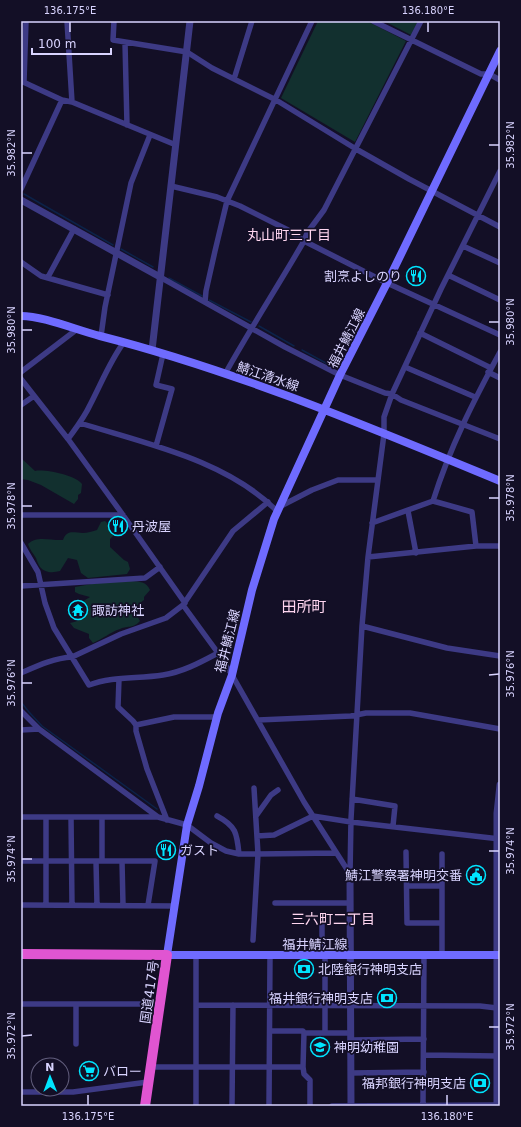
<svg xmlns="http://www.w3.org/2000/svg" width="521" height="1127" viewBox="0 0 521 1127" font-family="'DejaVu Sans','Noto Sans JP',sans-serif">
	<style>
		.green { fill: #12302f }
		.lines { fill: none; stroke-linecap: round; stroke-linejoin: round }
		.stream { stroke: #0c2248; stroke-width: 1.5 }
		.minor { stroke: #3d3a85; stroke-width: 5.5 }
		.tertiary { stroke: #3d3a85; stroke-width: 7 }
		.secondary { stroke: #6f6bff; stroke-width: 8 }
		.trunk { stroke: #e055d1; stroke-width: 10 }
		.ticks { fill: none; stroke: #d9d4ff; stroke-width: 1.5 }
		.labels { text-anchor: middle; stroke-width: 3.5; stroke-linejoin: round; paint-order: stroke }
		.poi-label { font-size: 13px; fill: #d9d4ff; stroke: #130f26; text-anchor: start }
		.street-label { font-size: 13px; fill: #d9d4ff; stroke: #130f26 }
		.neighbourhood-label { font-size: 14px; fill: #ffd6f0; stroke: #130f26 }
		.quarter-label { font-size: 15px; fill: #ffd6f0; stroke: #130f26 }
		.neatline { fill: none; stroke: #d9d4ff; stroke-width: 1.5 }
		.ticks-label { font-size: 10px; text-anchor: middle; fill: #d9d4ff }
	</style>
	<rect width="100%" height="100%" fill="#130f26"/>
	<path class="green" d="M318 21H367L406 41 355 142 281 98Z
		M384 21H418L411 35Z
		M21 458 35 471C45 469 75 475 82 484L81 493 78 495V499L74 504 41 485 28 480 21 479Z
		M105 521 107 523 114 535 110 539V547L124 560 128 562 130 569 127 574 88 578 81 573 77 560 68 558 60 571C53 573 45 573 40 567 38 564 37 561 36 558 33 553 30 550 28 544 37 535 51 541 63 540 67 529 74 533 83 533 87 533 93 531 97 530L101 522Z
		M131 581C140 582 146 581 150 590L144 597V600L136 606 137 616 140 621C133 629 129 625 120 629 110 632 103 639 93 643L89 638V634L74 628 70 623C79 621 84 619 86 609L78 608 77 605 90 597 79 594 75 592V587L97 583Z"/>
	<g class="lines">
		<path class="stream" d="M24 194 113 245
			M121 249 153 267
			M169 278 202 296
			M209 300 251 322
			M259 326 294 346
			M302 350 335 368
			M21 702 29 712 42 726 157 809"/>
		<path class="minor" d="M67 21 72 102
			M114 21 113 40 187 52 212 68 276 100 356 149 409 179 500 227
			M373 21 481 74H489L500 80
			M125 43 127 125
			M234 79 252 21
			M21 81 62 100 72 102 176 145
			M24 82 26 21
			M171 186 217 197 240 206 288 230 304 241 387 283 500 335
			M21 189 62 100
			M463 246 500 263
			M21 262 41 276 108 295
			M448 275 500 300
			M48 277 74 229
			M160 277 285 347 340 375 385 393 392 394 401 400 500 439
			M205 302 206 291 215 251 227 201 312 21
			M420 333 491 368
			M101 336 105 307 131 183 150 135
			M405 367 475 397
			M21 372 76 330
			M488 372 500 378
			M225 374C250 329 278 286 304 241L307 233 324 210 421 21
			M21 379 68 439 123 515 185 603
			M21 405 34 396
			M80 423C147 444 226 460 277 511
			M68 439C76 428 84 418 90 405 101 384 110 361 124 342
			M156 446 172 389 156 385 163 354
			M433 501C450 447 473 402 500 352
			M279 507 312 490 338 480H377
			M408 511 416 553
			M21 515H123
			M372 523 433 501 472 512 476 546
			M21 543 38 572 45 603 54 628 89 685C112 676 138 679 163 675 183 672 201 662 218 653
			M368 557 476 546H500
			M21 586 145 578 160 567
			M183 605 218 653 232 675 304 802 350 874
			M362 626 447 648 500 656
			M21 673C37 666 54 658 72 657L121 634 166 618 183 605 233 531 268 502
			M119 679 118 707 133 721 136 725V731L147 769 167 820
			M21 711 39 729 158 817 187 825 211 843 226 851 239 854H258L336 853
			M258 720 351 716 366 713H410L500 729
			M136 725 174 717H217
			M21 730 39 729
			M352 799 395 806 393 826
			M217 816C236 826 237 833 239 854
			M256 816 271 795 278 790
			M21 817H158
			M71 817 72 905
			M102 817V861
			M257 836 274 835 313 816 351 822 500 839
			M406 852 407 923H442V955
			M442 854V886
			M21 861H155L148 905
			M96 861 97 905
			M122 861 123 905
			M350 875 351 819 362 626 368 557 384 434V417L392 394 441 289 500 171
			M407 886H442V923
			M275 903H350
			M21 905 175 906
			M46 905V817
			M322 924V956
			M253 940 258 854 254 788
			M21 1004H161
			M76 1004V1044
			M197 1005 480 1006 497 1008
			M270 1031H303L304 1033H351
			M325 1033V956
			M351 1040 424 1039
			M424 1055 497 1056
			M150 1067H303L304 1033
			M303 1067 304 1074 310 1080V1106
			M351 1073 424 1072
			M21 1092H73L148 1082
			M423 1105 424 956
			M196 1106V955
			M232 1106 233 1005
			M269 1106 270 956
			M332 1106 497 1105"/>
		<path class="tertiary" d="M21 200 160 277
			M152 350 190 21
			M350 875 351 1106
			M497 1106V813L500 785"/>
		<path class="secondary" d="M500 51 387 283 340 375 274 519 252 590 232 675 218 713 199 786 187 825 167 955H500
			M21 316C44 316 76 330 100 336 237 371 369 427 500 481"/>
		<path class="trunk" d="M21 954 167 955 145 1106"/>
	</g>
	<path class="ticks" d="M70 22V32M428 22V32M489 145H499M22 153H32M489 322H499M22 330H32M489 498H499M22 506H32M489 675 499 674M22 683H32M489 851H499M22 859H32M489 1027H499M22 1036 32 1035M88 1095V1105M447 1095V1105"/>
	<defs>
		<symbol id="restaurant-ring" viewBox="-11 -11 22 22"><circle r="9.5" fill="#130f26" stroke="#00e5ff" stroke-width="1.5"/><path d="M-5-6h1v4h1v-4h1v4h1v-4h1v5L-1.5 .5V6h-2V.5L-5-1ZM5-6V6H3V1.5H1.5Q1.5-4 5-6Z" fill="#00e5ff"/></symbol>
		<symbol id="temple-ring" viewBox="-11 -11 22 22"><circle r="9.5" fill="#130f26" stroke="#00e5ff" stroke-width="1.5"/><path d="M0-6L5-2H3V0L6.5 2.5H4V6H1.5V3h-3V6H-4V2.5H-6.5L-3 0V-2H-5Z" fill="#00e5ff"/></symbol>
		<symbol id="civic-ring" viewBox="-11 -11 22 22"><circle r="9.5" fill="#130f26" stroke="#00e5ff" stroke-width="1.5"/><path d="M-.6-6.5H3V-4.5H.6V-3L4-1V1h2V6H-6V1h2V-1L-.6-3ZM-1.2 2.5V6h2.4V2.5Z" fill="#00e5ff"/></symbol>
		<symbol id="bank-ring" viewBox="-11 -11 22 22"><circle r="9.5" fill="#130f26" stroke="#00e5ff" stroke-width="1.5"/><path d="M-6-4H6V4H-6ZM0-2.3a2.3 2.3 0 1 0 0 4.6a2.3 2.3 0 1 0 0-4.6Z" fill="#00e5ff"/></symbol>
		<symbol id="school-ring" viewBox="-11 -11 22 22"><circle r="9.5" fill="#130f26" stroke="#00e5ff" stroke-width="1.5"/><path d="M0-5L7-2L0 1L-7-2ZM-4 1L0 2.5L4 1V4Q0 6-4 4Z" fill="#00e5ff"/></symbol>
		<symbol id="supermarket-ring" viewBox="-11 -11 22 22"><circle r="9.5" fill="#130f26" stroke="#00e5ff" stroke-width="1.5"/><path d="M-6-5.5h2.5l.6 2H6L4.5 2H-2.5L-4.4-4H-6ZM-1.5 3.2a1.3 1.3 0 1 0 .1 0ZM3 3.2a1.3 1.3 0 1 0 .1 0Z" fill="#00e5ff"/></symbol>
	</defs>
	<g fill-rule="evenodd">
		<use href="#restaurant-ring" x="405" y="265" width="22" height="22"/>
		<use href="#restaurant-ring" x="107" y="515" width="22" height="22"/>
		<use href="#temple-ring" x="67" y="599" width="22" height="22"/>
		<use href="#restaurant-ring" x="155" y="839" width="22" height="22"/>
		<use href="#civic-ring" x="465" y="864" width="22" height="22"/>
		<use href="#bank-ring" x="293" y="958" width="22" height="22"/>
		<use href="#bank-ring" x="376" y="987" width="22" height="22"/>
		<use href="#school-ring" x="309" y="1036" width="22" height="22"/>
		<use href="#supermarket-ring" x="78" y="1060" width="22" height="22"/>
		<use href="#bank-ring" x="469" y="1072" width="22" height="22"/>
	</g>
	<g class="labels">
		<g class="poi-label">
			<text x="402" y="281" text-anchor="end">割烹よしのり</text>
			<text x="132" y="531">丹波屋</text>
			<text x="92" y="615">諏訪神社</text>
			<text x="180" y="855">ガスト</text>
			<text x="462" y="880" text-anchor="end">鯖江警察署神明交番</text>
			<text x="318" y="974">北陸銀行神明支店</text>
			<text x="373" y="1003" text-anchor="end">福井銀行神明支店</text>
			<text x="334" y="1052">神明幼稚園</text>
			<text x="103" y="1076">バロー</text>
			<text x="466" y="1088" text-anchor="end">福邦銀行神明支店</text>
		</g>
		<g class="street-label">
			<text transform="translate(346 338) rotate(-63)" y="5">福井鯖江線</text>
			<text transform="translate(268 376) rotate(19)" y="5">鯖江清水線</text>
			<text transform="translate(227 641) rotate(-76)" y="5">福井鯖江線</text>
			<text x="315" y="949">福井鯖江線</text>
			<text transform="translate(149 992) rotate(-82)" y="5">国道417号</text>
		</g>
		<g class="neighbourhood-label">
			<text x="289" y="240">丸山町三丁目</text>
			<text x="333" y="924">三六町二丁目</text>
		</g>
		<g class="quarter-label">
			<text x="304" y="612">田所町</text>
		</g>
	</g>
	<rect width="521" height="1127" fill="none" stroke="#130f26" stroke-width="44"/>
	<g transform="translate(50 1077) rotate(359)"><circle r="19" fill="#130f26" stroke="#625e7d"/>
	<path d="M0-3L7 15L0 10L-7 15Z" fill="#00e5ff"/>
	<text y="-6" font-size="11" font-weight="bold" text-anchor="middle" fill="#d9d4ff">N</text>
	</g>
	<path d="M32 48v6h79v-6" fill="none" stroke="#d9d4ff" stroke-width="2"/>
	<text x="38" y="48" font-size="12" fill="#d9d4ff" stroke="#130f26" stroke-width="3" paint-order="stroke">100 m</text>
	<rect x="22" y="22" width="477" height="1083" class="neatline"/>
	<g class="ticks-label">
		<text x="70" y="14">136.175°E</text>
		<text x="428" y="14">136.180°E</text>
		<text transform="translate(510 145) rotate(-90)" y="4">35.982°N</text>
		<text transform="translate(11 153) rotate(-90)" y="4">35.982°N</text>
		<text transform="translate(510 322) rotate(-90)" y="4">35.980°N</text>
		<text transform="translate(11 330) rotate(-90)" y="4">35.980°N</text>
		<text transform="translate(510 498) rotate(-90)" y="4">35.978°N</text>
		<text transform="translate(11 506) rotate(-90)" y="4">35.978°N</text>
		<text transform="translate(510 674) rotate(-90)" y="4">35.976°N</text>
		<text transform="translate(11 683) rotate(-90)" y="4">35.976°N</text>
		<text transform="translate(510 851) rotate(-90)" y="4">35.974°N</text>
		<text transform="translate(11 859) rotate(-90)" y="4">35.974°N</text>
		<text transform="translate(510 1027) rotate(-90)" y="4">35.972°N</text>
		<text transform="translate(11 1036) rotate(-90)" y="4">35.972°N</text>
		<text x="88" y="1120">136.175°E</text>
		<text x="447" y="1120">136.180°E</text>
	</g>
</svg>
